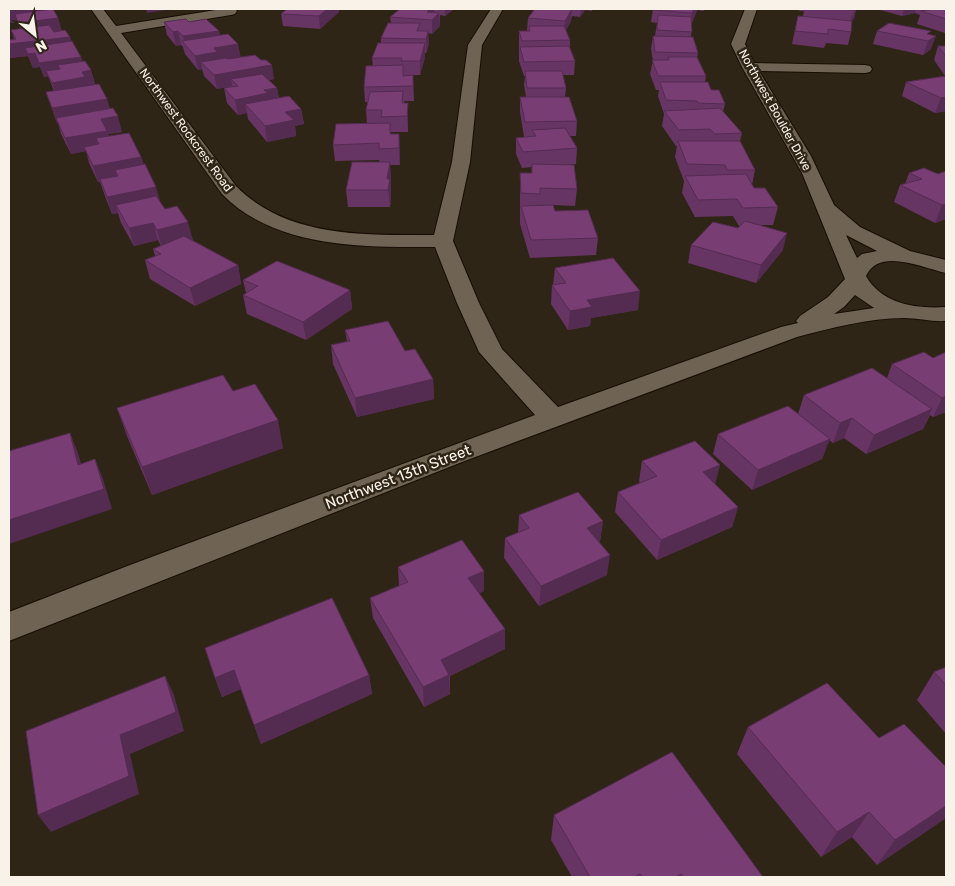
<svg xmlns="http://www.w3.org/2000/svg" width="955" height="886" viewBox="0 0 955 886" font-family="Rubik,sans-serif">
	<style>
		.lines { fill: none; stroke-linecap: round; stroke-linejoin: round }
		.minor-casing { stroke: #170d03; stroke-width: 2 }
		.minor { fill: #6f6354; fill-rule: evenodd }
		.wall { fill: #673564 }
		.shaded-wall { fill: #542b51 }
		.building { fill: #783e74; stroke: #542b51 }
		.labels { text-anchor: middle; stroke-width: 5; stroke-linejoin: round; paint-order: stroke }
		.far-street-label { font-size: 12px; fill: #f9f2e9; stroke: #2f2516 }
		.street-label { font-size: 15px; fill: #f9f2e9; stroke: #2f2516 }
	</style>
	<rect width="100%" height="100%" fill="#2f2516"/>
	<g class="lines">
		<defs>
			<path id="minor" d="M91 9H103L116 26 222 9H235L237 11 235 14 231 15 121 33 236 186C287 238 366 235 434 235L452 162 468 45 491 9H503L482 45 470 162 453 241 479 303 502 349 558 407 781 327 798 323 796 321 800 316 828 297 845 279 802 173 742 67 731 44 745 9H757L745 44 754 63 865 65 870 66 872 69 870 72 865 73 759 71 811 156 834 205 860 227 910 251 946 260V273C923 268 879 247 866 276 882 304 916 309 946 307V321C932 322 918 318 904 318 868 318 832 328 797 337L462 462 9 641V612L130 565 535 415 479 352 457 303 435 247C364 247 276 249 222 194ZM846 235 877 251 862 254 857 258ZM855 295 874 308 834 314 844 307Z"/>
		</defs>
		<use href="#minor" class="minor-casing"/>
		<use href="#minor" class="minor"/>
	</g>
	<path class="wall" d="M9 9H52L58 18 61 31 70 37 71 42 81 57 82 61 91 70 95 84 110 109 122 132 108 134 109 136 141 157 144 165 160 203 165 209 193 240H192L238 265 241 284 195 306 150 279 145 260 155 256 153 249 161 246 158 240 134 246 121 223 118 213 112 214 105 196 100 182H98L89 163 86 151 71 154 61 134 58 123H57L46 92 54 91 48 76 44 77 40 67 33 68 28 56 10 58 9 55V40L14 39 11 30 20 29 18 22 11 23 9 16Z
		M287 9H338L339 12 320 29 283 26 281 14Z
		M400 9H454L445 16 440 15V26L432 34 428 33 429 44 426 53H425V57L420 75H404H413L414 101H404L408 118V132H391V134H399L400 165H390L391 196 390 207H348L346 190 380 162 379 160 335 161 333 145 367 124 366 110 368 102H365L364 87 373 66 372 58 381 43V38L391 23 390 17Z
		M535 9H593L592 11 585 10 580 17 572 16 571 21 566 30 570 40V48L575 61 574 75H563L566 88 565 97 577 121 576 136H570L577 148 576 164 568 165 577 189 575 206 553 205 555 211 598 238 596 255 530 258 520 224V173H531L532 167 522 168 516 154V138L524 137 520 112V97H526L524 85 525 76H524L519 61V31H527L528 18Z
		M653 9H706L703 11 697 10 696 13 692 23 691 37 698 53 697 58 706 76 705 82 725 104 723 112 742 133 740 141 755 170 752 185 754 188 778 207 773 225H759L783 250 756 283 688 263 691 245 738 228 741 225 739 226 733 216 695 217 682 193 684 181 675 157 677 146H676L662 126 664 114 658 96 659 90H656L650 74 653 60 651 49 653 36H655L657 23 651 22Z
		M800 9H856L854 19 851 21V32L848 45 826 43 824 48 792 44 798 16H803L804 11H799Z
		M877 9H946V33H945L917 24 920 15 915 13 902 16Z
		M164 22H189L219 31 220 35 241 57 274 79 269 80 277 88 279 98 301 109 304 124 295 126 296 136 267 142 248 119 247 113 238 115 227 103 224 88 232 86 217 89 204 76 202 69 198 70 185 54 183 47 181 45 176 46 167 35Z
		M877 31 929 35 931 49 923 55 873 44Z
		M938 46H946V111L935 113 902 96 906 82 945 76 934 60Z
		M946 171V219L935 223 894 202 900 185 905 184 909 173 938 174Z
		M555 268 638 310 591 318 590 326 568 330 551 304 552 285H553Z
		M243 280 350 290 352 309 306 340 247 314 243 295 246 293Z
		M345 330 405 351 433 379 434 399 357 417 333 364 331 345 347 341Z
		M946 352V412L933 417 930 415 923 429 866 454 844 438 833 443 829 440 822 459 752 490 713 454 718 434 798 414 804 395 887 378 892 364 933 358Z
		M117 408 283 448 152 495 127 436Z
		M642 461 715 484 738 507 732 527 657 560 615 512 618 492 640 483 639 481Z
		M519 515 603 521 600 541 599 542 607 575 539 606 504 558 505 538 518 533Z
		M398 567 484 571V591L479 593 505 629V649L450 676V694L424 707 373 618 370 598 399 586Z
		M946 667V734L917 700 934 672Z
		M369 675 372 694 261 744 241 689 222 697 215 678Z
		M748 727 879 738 946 767V818L877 865 852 837 821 857 737 754Z
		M554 815 763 877H572L551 840Z"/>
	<path class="shaded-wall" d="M18 9H52L54 17 11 23 9 16V10Z
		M146 9H166V10L147 13Z
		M327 9H338L339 12 320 29 319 16Z
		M430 9H434V18L439 13 440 26 432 34V20L427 12Z
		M445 9H454L445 16Z
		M572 9 571 21 564 34 565 21Z
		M581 9H585V10L580 17Z
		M694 9H697L696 13 690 26 692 13Z
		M855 9H856L854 19 850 22Z
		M904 9H916L915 13 902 16Z
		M58 18 62 31 23 37 18 23Z
		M178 31 181 45 176 46 173 32Z
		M219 31 221 44H185L183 36Z
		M428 31 429 44 426 53V39Z
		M936 36 931 49 923 55 928 41Z
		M70 37 74 51 36 55 40 67 33 68 25 48 28 56 10 58 9 53V44Z
		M425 43V57L420 75V61Z
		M238 44 241 58 201 62 202 69 198 70 195 56 214 48Z
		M81 57 85 71 60 69 58 65 61 74 46 71 48 76 44 77 39 63Z
		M272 65 274 79 237 86 231 79 232 86 217 89 214 75Z
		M91 70 95 84 57 97 52 83 82 72Z
		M277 88 279 102 245 104 247 113 238 115 235 100 264 90Z
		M946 97V111L935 113 941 98Z
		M107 99 112 114 56 118 58 123H57L52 108Z
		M408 103V132L407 116Z
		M301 109 304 124 295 126 296 136 267 142 265 126 285 112Z
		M118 116 122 132 108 134 112 146 99 144 96 138 99 149 84 147 86 151 71 154 65 138 101 119Z
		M399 134 400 150V165L399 148Z
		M141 157 146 173 115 170 118 179 98 182 93 166Z
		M390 162 391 178 390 185 391 196 390 207 387 179Z
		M156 187 161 204 116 205 118 213 112 214 107 197Z
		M946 204V219L935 223 942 205Z
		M188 222 193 240 162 248 157 230Z
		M153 223 158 240 134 246 129 228Z
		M787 233 783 250 756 283 761 265Z
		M238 265 241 284 195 306 190 288Z
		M350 290 352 309 306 340 303 322Z
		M640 291 638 310 591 318 590 326 568 330 570 311 587 300Z
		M433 379 434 399 357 417 355 398Z
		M946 396V412L933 417 942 398Z
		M932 409 923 429 866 454 874 435Z
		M852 418 844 438 833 443 840 423Z
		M278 420 283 448 152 495 142 467Z
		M70 433 78 453 87 485 78 465Z
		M830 439 822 459 752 490 758 470Z
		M95 459 103 479 112 509 9 544V520Z
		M720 465 715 485 703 472Z
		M738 507 732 527 657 560 661 540Z
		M603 521 600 541 584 548 587 528Z
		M610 555 607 575 539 606 541 586Z
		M484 571V591L468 598V578Z
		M505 629V649L449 676 450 694 424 707 423 687 441 660Z
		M234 670 241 689 222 697 215 678Z
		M369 675 372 694 261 744 254 725Z
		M165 676 174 695 184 731 130 754 139 794 51 832 38 815 120 735Z
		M946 806V818L877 865 895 840Z
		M869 812 852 837 821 857 837 832Z"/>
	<path class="building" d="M53 9 58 18 18 23 15 14Z
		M287 9H327L319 16 281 14Z
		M400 9H430L427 12 439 13 432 20 390 17Z
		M535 9H572L565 21 528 18Z
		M653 9H694L692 13 652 10Z
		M839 9H855L854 10Z
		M934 9H946V19L921 11Z
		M658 15 691 17 692 32 657 30Z
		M798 16 852 21 851 32 828 29V34L795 31Z
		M186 19 189 22 206 19 219 31 183 36 178 31 173 32 164 22Z
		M388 23H420L417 31H428L426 39 381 38Z
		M889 23 931 31 927 34 936 36 928 41 877 31Z
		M49 25 54 32 65 30 70 37 9 44V40L16 39 11 30Z
		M529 26H564L570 40 522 41 519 31H530Z
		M228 34 238 44 214 48 217 52 195 56 182 41Z
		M653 36 693 37 698 53 655 52Z
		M72 41 81 57 39 63 35 53 28 54 25 48Z
		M378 43H425L420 61H401L402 58H372Z
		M569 46 575 61 524 62 520 47Z
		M938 46H946V56Z
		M255 55 261 60H266L272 65 214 75 201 62 226 58 228 59Z
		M668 57H697L706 76H658L652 60H669Z
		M85 61 91 70 82 72 85 77 52 83 46 71 60 69 58 65Z
		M403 65V76L413 75V86L364 87 366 66Z
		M525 71H562L566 88H527Z
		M262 74 277 88 264 90 268 93 235 100 224 88 238 86 231 79Z
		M946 76V97L941 98 906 82Z
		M660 82H708L711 90H719L725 104 698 103 697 101 666 100Z
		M99 84 107 99 52 108 46 92Z
		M403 91 402 103H408L407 116 381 117 382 110H366L370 92Z
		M289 96 301 109 285 112 294 120 265 126 245 104Z
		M520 97H569L577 121 525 122Z
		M113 108 118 116 101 119 107 131 65 138 56 118Z
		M720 108 742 133 715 134 710 129 679 130 664 111Z
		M390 123V134H399V148L379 149V143L333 145 336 124Z
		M565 128 577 148 523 152 516 138 536 136 532 130Z
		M129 133 141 157 93 166 84 147 99 144 96 138Z
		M678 141H740L755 170H727L725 165 687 164Z
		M352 162H390L387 179H390L388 190H346Z
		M145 164 156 187 107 197 100 179 118 176 115 170Z
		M532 164 574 165 577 189 540 188V194L521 193 520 173H532Z
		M924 168 938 174 946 171V204L942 205 900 185 922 179 909 173Z
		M746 174 754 188H765L778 207 743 208 737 199 698 200 685 176Z
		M156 196 165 209 177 206 188 222 157 230 153 223 129 228 116 205Z
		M553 205 555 211 588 210 598 238 531 240 521 206Z
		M745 221 787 233 761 265 691 245 713 222 738 228Z
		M184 236 238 265 190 288 145 260 161 254 153 249Z
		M613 258 640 291 587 300 592 307 570 311 552 285 566 283 555 268Z
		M277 261 350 290 303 322 243 295 258 286 243 280Z
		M388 321 405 351 415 349 433 379 355 398 331 345 350 341 345 330Z
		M924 352 933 358 946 352V396L942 398 892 364Z
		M872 368 932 409 874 435 852 418 840 423 804 395Z
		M223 375 233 391 255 384 278 420 142 467 117 408Z
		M788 406 830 439 758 470 718 434Z
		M70 433 78 465 95 459 104 489 9 520V451Z
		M695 441 720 465 703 472 738 507 661 540 618 492 657 476 642 461Z
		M578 492 603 521 587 528 610 555 541 586 505 538 529 528 519 515Z
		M462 540 484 571 468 578 505 629 441 660 449 675 423 687 370 598 408 582 398 567Z
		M332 598 369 675 254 725 234 670 215 678 205 648Z
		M946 667V685L934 672Z
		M165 676 176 712 120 735 129 776 38 815 26 731Z
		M827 683 879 738 904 724 946 767V806L895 840 869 812 837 832 748 727Z
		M672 752 763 877H684L681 874 676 877H643L640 874 634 877H590L554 815Z"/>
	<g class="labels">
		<g class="far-street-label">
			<text transform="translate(775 110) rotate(61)" y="4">Northwest Boulder Drive</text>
			<text transform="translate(186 130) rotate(54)" y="4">Northwest Rockcrest Road</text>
		</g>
		<g class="street-label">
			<text transform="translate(398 477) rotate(-21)" y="5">Northwest 13th Street</text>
		</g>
	</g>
	<rect width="955" height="886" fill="none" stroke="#f9f2e9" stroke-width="20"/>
	<g transform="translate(35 35) rotate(151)" stroke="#2f2516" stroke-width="4" paint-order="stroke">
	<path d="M0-4L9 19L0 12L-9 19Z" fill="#f9f2e9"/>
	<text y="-8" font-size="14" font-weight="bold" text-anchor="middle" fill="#f9f2e9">N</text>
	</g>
</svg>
